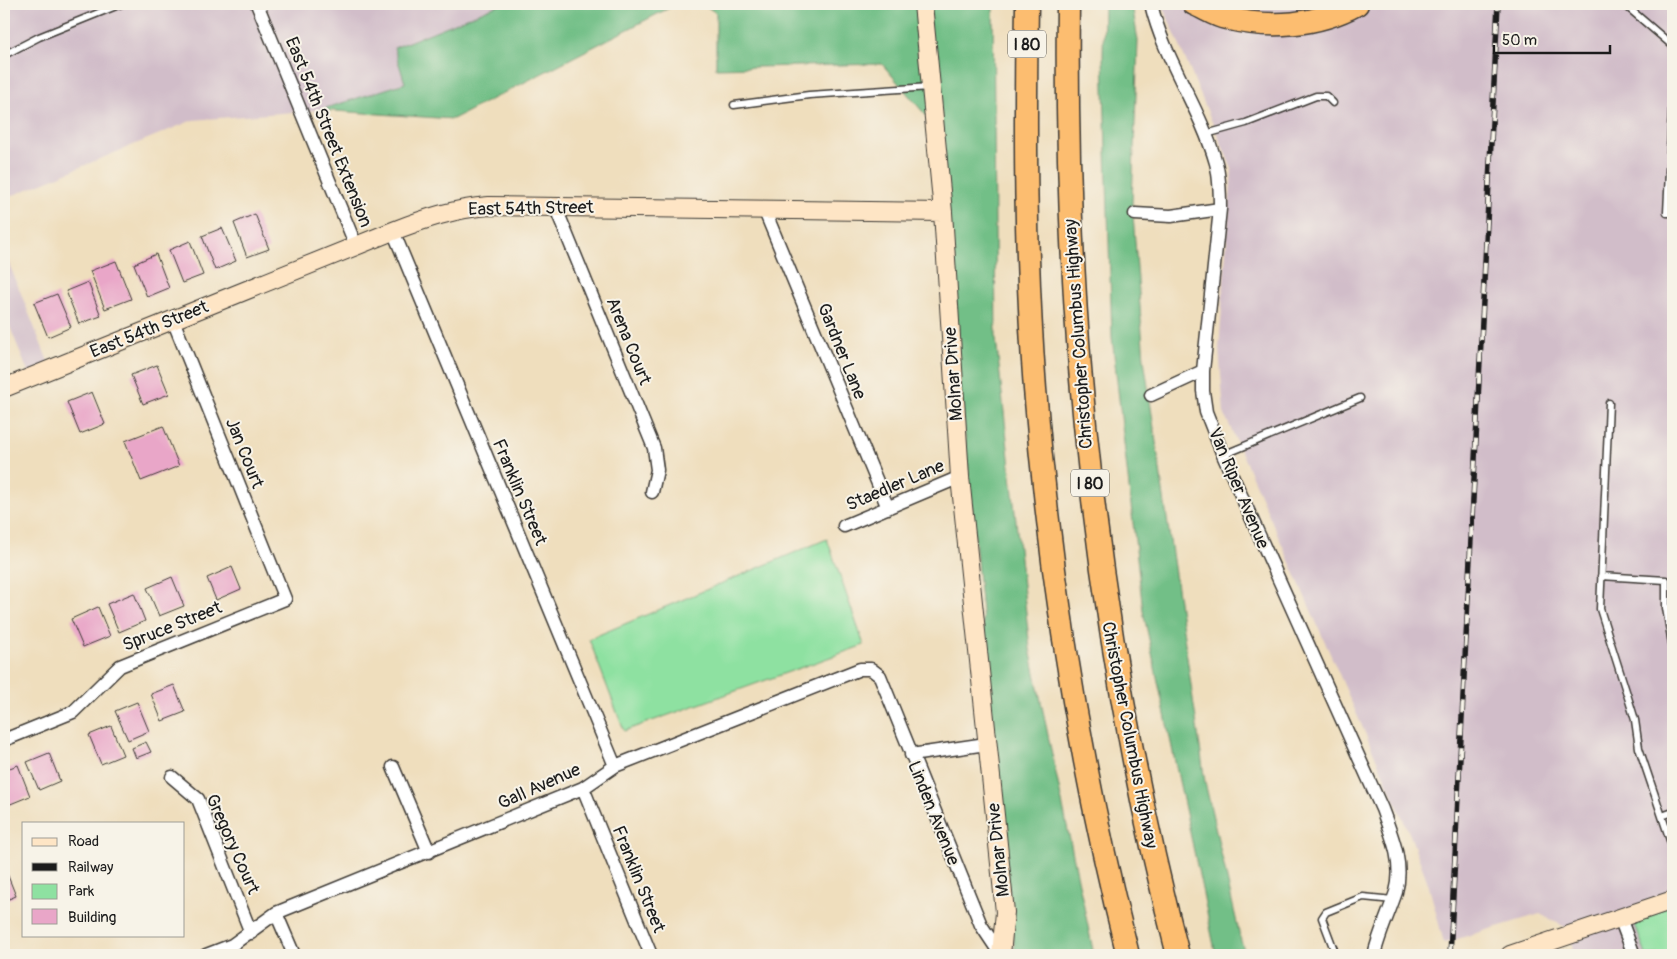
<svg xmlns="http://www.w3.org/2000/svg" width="1677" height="959" viewBox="0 0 1677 959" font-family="Pangolin,sans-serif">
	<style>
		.industrial { fill: #d1bdc9 }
		.green { fill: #8ee1a1; stroke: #557e5e }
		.forest { fill: #72bf87; stroke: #476e52 }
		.building { fill: #e9a6c8 }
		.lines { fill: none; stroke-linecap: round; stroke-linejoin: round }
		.lane-casing { stroke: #3c3934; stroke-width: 9 }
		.street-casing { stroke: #3c3934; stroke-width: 15 }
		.secondary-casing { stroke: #3c3934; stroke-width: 20 }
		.highway-casing { stroke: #3c3934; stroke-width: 25 }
		.lane { stroke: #fff; stroke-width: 6 }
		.street { stroke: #fff; stroke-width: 12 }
		.secondary { stroke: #fee5c5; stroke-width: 18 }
		.highway { stroke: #fcbd6f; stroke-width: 22 }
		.rail-casing { stroke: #1c1c1c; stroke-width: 5.5 }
		.rail { stroke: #f7f3e8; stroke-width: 4; stroke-dasharray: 11; stroke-linecap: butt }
		.labels { text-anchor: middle; stroke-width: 4; stroke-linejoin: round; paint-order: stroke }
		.shield { fill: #f7f3e8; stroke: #5e5c59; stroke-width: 1 }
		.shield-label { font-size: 16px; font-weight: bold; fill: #1c1c1c }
		.street-label { font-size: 18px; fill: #1c1c1c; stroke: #f7f3e8 }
	</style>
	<rect width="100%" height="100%" fill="#f7f3e8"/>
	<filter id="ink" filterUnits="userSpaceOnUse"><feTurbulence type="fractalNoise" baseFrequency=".02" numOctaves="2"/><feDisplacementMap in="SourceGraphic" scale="10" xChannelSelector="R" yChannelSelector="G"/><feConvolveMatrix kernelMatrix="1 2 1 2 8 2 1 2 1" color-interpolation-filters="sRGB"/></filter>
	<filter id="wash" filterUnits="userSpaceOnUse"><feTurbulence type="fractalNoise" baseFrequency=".0096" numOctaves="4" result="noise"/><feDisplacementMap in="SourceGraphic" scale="20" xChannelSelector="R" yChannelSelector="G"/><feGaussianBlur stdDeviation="1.12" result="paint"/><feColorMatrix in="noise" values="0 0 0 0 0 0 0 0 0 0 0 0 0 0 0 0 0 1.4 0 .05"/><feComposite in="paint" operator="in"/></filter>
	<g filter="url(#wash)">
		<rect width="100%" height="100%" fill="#efdebd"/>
		<path class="industrial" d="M4 4H501L394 48 405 83 320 110 193 120 4 199Z
			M1162 4H1664L1673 14V902L1632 916 1646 955H1573L1571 930 1540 914 1444 943 1428 883 1410 835 1224 413 1219 349 1232 169Z
			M4 251 51 369 30 377 4 312Z"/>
		<path class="green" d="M827 539 864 645 624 731 589 639Z
			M1673 902V955H1646L1632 916Z"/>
		<path class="forest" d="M501 4H677L453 119 320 110 405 83 394 48Z
			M703 4H993L996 339 1030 649 1094 955H1016L1015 953 935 126 882 64 716 68V13Z
			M1104 4H1132L1138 41 1132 202 1144 359 1205 782 1241 941 1246 955H1216L1143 611 1112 337 1103 57Z"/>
		<g id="blocks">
			<path class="building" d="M255 214 269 249 247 257 234 223Z
				M222 228 236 261 215 270 202 236Z
				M190 241 203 275 182 283 169 250Z
				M156 254 169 288 147 297 134 264Z
				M116 261 131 299 105 309 90 271Z
				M88 282 101 316 79 324 66 291Z
				M57 294 71 327 48 337 34 303Z
				M157 365 169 394 143 404 131 375Z
				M92 392 105 424 80 434 67 402Z
				M163 426 179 466 141 481 125 441Z
				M232 567 241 589 216 600 207 578Z
				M172 577 184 606 159 616 147 588Z
				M134 593 145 621 119 632 107 604Z
				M98 607 110 636 83 647 71 619Z
				M174 685 185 712 162 721 151 694Z
				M137 702 149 731 128 740 115 711Z
				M111 726 123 755 101 764 89 735Z
				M146 742 151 752 136 758 132 748Z
				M49 753 60 781 39 790 27 762Z
				M18 765 30 796 8 805 4 795V770Z
				M6 871 16 896 4 901V872Z"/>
		</g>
	</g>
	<g filter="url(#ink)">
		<use href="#blocks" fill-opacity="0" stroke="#3c3934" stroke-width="1"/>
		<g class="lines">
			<defs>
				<path id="lane" d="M1624 4 1673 46
					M4 55 39 37 121 4
					M1673 89 1667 213H1673
					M734 105 809 95 930 87
					M1206 134 1246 123 1316 96H1326L1333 103
					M1609 403 1600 609 1626 691 1635 720 1639 748 1673 849
					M1223 455 1360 398
					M1601 576 1666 580V608L1673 650
					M1662 816 1673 812
					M1336 955 1322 918 1326 912 1363 897 1393 900"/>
				<path id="street" d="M257 4 356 246
					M1151 4C1164 60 1200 107 1216 163 1220 178 1220 194 1220 209L1203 371V391L1206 412 1223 455 1382 809C1392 836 1404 864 1396 892 1389 913 1379 934 1374 955
					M555 206 654 448 657 470 652 492
					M764 209 888 508
					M1135 214 1171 216 1220 209
					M393 231 615 766
					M1151 395 1203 371
					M844 526 960 477
					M4 740 73 712 120 666 285 599 173 320
					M911 755 986 744
					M393 767 429 852
					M172 777 198 799 251 933
					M583 788 651 955
					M276 913 294 955
					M1620 918 1634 955
					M206 955 232 945 276 913 583 788 615 766 860 669H871L880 676 981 925 1001 955"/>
				<path id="secondary" d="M923 4 943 212 960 477 1005 912 1001 955
					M4 388 393 231C427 218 453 209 489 206L943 212
					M1510 955 1673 900"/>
				<path id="highway" d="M1027 4C1025 132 1025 261 1035 389 1050 581 1081 769 1128 955
					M1068 4C1064 329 1097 640 1178 955
					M1194 4C1204 8 1215 16 1226 18 1269 29 1317 26 1357 4"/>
			</defs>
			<use href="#lane" class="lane-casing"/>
			<use href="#street" class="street-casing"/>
			<use href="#secondary" class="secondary-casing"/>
			<use href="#highway" class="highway-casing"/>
			<use href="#lane" class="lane"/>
			<use href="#street" class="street"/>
			<use href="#secondary" class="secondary"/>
			<use href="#highway" class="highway"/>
			<defs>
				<path id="rail" d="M1450 955 1498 4"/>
			</defs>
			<use href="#rail" class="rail-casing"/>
			<use href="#rail" class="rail"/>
		</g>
	</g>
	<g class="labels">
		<g class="shield">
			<rect x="1008" y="30.5" width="38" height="27" rx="4"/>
			<rect x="1071" y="469.5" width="38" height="27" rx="4"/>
		</g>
		<g class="shield-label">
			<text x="1027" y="50">I 80</text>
			<text x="1090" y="489">I 80</text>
		</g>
		<g class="street-label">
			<text transform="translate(329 132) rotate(68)" y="6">East 54th Street Extension</text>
			<text transform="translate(531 208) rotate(-1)" y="6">East 54th Street</text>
			<text transform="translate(149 329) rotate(-22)" y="6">East 54th Street</text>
			<text transform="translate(1078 334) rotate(-94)" y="6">Christopher Columbus Highway</text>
			<text transform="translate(629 341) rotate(68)" y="6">Arena Court</text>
			<text transform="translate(842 351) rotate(68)" y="6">Gardner Lane</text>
			<text transform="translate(953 374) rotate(-94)" y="6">Molnar Drive</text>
			<text transform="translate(245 453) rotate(68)" y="6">Jan Court</text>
			<text transform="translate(895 485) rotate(-23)" y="6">Staedler Lane</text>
			<text transform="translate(1239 488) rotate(67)" y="6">Van Riper Avenue</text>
			<text transform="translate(520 492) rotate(67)" y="6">Franklin Street</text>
			<text transform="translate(172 626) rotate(-22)" y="6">Spruce Street</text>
			<text transform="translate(1130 735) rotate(79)" y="6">Christopher Columbus Highway</text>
			<text transform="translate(539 786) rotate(-24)" y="6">Gall Avenue</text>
			<text transform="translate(934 813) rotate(68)" y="6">Linden Avenue</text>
			<text transform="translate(233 844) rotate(66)" y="6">Gregory Court</text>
			<text transform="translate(998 850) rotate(-96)" y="6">Molnar Drive</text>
			<text transform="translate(639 879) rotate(68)" y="6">Franklin Street</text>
		</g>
	</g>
	<rect width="1677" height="959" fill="none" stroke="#f7f3e8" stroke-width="20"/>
	<rect x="22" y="822" width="162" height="115" fill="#f7f3e8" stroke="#9f9d96"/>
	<rect x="32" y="838" width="25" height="8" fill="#fee5c5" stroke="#9f9d96"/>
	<text x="68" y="846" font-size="15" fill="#1c1c1c">Road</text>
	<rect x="32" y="863" width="25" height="8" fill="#1c1c1c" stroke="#9f9d96"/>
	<text x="68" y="872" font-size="15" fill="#1c1c1c">Railway</text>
	<rect x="32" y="884" width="25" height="15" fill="#8ee1a1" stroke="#9f9d96"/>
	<text x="68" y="896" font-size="15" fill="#1c1c1c">Park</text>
	<rect x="32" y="909" width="25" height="15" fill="#e9a6c8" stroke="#9f9d96"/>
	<text x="68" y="922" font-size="15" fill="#1c1c1c">Building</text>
	<path d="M1494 45v8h116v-8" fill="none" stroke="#1c1c1c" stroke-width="2.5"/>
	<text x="1502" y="45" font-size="15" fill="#1c1c1c" stroke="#f7f3e8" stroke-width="4" paint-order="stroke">50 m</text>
</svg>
